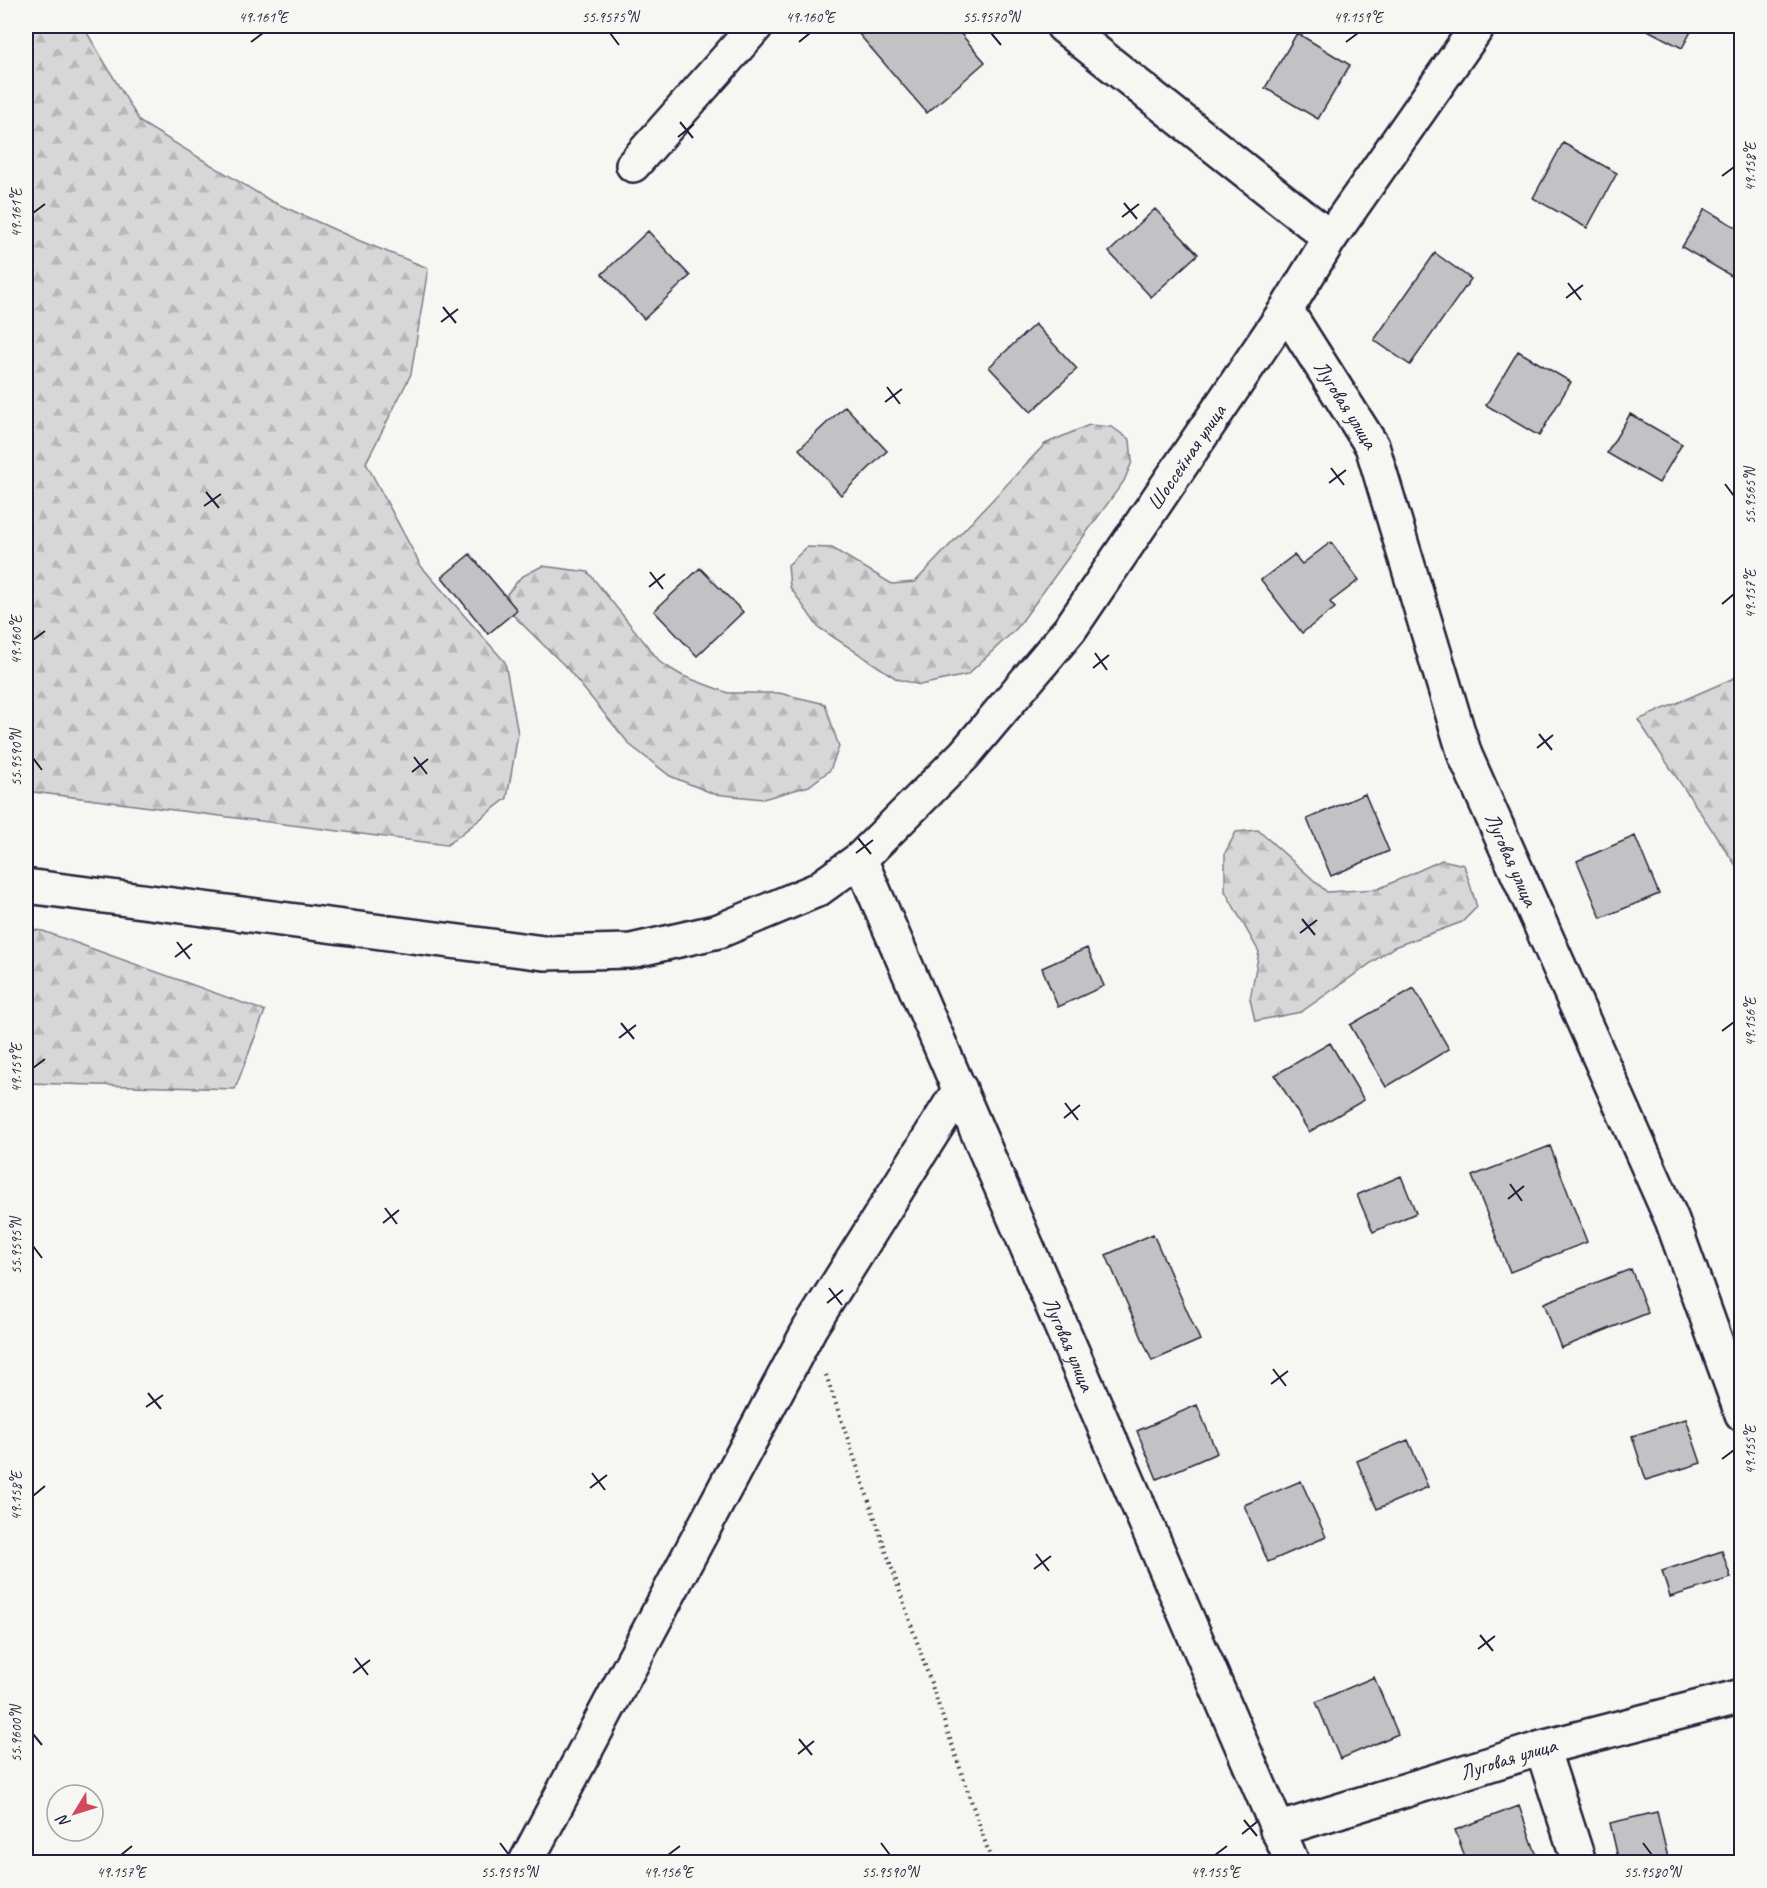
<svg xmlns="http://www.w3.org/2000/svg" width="1767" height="1888" viewBox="0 0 1767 1888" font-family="Caveat,sans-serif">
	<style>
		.forest { fill: url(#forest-firs); stroke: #7c7c89; stroke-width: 1.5 }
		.building { fill: #c2c2c4; stroke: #22223b; stroke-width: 1.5 }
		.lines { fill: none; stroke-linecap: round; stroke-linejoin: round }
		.minor-casing { stroke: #22223b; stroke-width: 38 }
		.path { stroke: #22223b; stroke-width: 4; stroke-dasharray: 1.5 4.5; stroke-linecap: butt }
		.minor { stroke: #f6f6f2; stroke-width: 33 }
		.ticks { fill: none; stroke: #22223b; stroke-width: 2 }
		.labels { text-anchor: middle; stroke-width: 4.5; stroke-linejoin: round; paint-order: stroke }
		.street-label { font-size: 21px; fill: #22223b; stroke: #f6f6f2 }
		.neatline { fill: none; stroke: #22223b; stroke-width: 2 }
		.ticks-label { font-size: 15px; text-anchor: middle; fill: #22223b }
	</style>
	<defs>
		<pattern id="forest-firs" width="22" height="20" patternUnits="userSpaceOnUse" patternTransform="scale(1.5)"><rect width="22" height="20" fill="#d7d7d7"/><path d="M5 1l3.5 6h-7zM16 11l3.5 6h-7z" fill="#b8b8b9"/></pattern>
	</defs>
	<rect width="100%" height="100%" fill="#f6f6f2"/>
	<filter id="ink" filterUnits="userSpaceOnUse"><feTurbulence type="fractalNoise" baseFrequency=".0167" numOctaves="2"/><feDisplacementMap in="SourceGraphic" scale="12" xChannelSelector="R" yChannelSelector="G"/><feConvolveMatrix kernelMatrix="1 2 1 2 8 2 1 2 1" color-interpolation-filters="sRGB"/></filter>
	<g filter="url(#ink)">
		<path class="forest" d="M26 26H83L140 122 271 201 360 241 428 268 411 374 366 463 421 566 505 662 518 734 507 798 447 845 26 791Z
			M1089 425 1112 427 1130 440 1132 462 1124 481 1017 628 967 675 920 685 897 679 818 627 790 587 788 565 807 547 832 548 892 584 915 582 1045 444Z
			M542 566 588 572 661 663 683 676 728 693H779L825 704 839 747 830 770 809 786 763 799 714 794 670 776 630 745 566 667 514 616 507 594 521 577Z
			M1741 675V873L1638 720Z
			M1258 830 1327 892 1378 889 1442 860 1464 865 1477 907 1462 922 1394 947 1301 1012 1255 1021 1250 999 1259 952 1225 891V853L1236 832Z
			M26 929 43 931 265 1011 235 1089 26 1083Z"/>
		<path class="building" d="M852 26H936L945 36 955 27 985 62 927 113Z
			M1640 26H1694L1682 48Z
			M1297 33 1350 65 1318 119 1265 88Z
			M1563 143 1617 173 1587 228 1533 198Z
			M1155 209 1198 254 1151 297 1109 252Z
			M1705 209 1742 231V274L1738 280 1682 247Z
			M648 231 690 276 644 319 602 274Z
			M1435 253 1471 279 1410 365 1374 340Z
			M1035 324 1077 369 1031 412 989 367Z
			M1518 351 1571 382 1539 436 1486 405Z
			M845 406 887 451 841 495 799 449Z
			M1630 414 1682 444 1659 483 1607 453Z
			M1331 542 1359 580 1330 602 1335 608 1302 633 1261 580 1294 555 1302 564Z
			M470 554 517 610 488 634 442 577Z
			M700 568 743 612 697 656 654 611Z
			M1365 794 1389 851 1331 876 1307 819Z
			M1635 836 1659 894 1601 918 1577 861Z
			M1087 948 1104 986 1058 1007 1042 968Z
			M1414 988 1449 1049 1386 1087 1350 1025Z
			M1330 1043 1364 1100 1309 1132 1275 1075Z
			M1550 1146 1587 1242 1510 1272 1472 1176Z
			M1401 1176 1416 1213 1373 1232 1357 1195Z
			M1153 1234 1200 1340 1152 1361 1106 1255Z
			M1631 1269 1648 1313 1561 1348 1544 1303Z
			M1197 1405 1217 1453 1157 1479 1137 1431Z
			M1686 1419 1701 1463 1646 1480 1632 1436Z
			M1408 1440 1428 1487 1377 1509 1357 1461Z
			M1301 1481 1326 1537 1268 1562 1244 1505Z
			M1722 1551 1731 1578 1670 1597 1662 1571Z
			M1374 1677 1398 1734 1340 1759 1316 1702Z
			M1519 1806 1539 1862H1467L1455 1830Z
			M1657 1812 1669 1862H1619L1610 1823Z"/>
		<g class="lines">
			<defs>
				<g id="minor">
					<path d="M1063 26 1330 238"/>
					<path d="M633 165 756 26"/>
					<path id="s1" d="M1286 310 1372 446 1465 755 1672 1220 1742 1414"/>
					<path id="s2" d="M860 859 1292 1862"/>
					<path id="s3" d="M26 886 544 953 631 951 719 931 817 890 860 859 964 755 1070 629 1286 310 1330 238 1478 26"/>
					<path d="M1542 1748 1579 1862"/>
					<path id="s4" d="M1277 1830 1542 1748 1742 1696"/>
					<path d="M526 1862 810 1328 960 1089"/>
				</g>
			</defs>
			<use href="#minor" class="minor-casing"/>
			<path class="path" d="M826 1375 992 1862"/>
			<use href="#minor" class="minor"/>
		</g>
	</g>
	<path class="ticks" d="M610 33 619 45M991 33 1001 45M251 42 263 33M799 42 810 33M1346 42 1358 33M680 122 693 138M678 137 694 124M1722 176 1734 167M1124 203 1137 219M33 213 45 204M1122 217 1139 204M1568 283 1581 300M1566 298 1583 285M443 307 456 323M441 322 458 309M887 387 900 404M885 402 902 389M1331 468 1344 485M1329 483 1346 470M1725 484 1734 496M206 492 219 508M204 506 221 494M650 572 663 589M649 587 665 574M1722 604 1734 594M33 640 45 631M1095 653 1107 670M1093 668 1109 655M1539 734 1552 750M1537 748 1553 735M414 757 427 774M33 758 42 770M412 772 428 759M858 838 871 854M856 853 873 840M1302 919 1315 935M1300 933 1317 920M177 942 190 959M175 957 192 944M621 1023 634 1039M1722 1031 1734 1022M619 1038 636 1025M33 1068 45 1059M1065 1103 1078 1120M1064 1118 1080 1105M1510 1184 1522 1201M1508 1199 1524 1186M385 1208 397 1224M383 1223 399 1210M33 1246 42 1258M829 1288 842 1305M827 1303 843 1290M1273 1369 1286 1386M1271 1384 1288 1371M148 1393 161 1409M146 1407 163 1395M1722 1459 1734 1450M592 1473 605 1490M590 1488 607 1475M33 1496 45 1486M1036 1554 1049 1571M1034 1569 1051 1556M1480 1635 1493 1651M1478 1649 1495 1636M355 1658 368 1675M353 1673 370 1660M33 1734 42 1745M799 1739 812 1755M798 1754 814 1741M1244 1820 1257 1836M1242 1834 1258 1821M500 1843 509 1855M881 1843 890 1855M1643 1843 1652 1855M121 1855 132 1846M668 1855 680 1846M1215 1855 1227 1846"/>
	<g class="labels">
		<g class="street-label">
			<text dy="7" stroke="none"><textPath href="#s1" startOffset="112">Луговая улица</textPath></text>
			<text dy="7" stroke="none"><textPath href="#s3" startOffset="1378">Шоссейная улица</textPath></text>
			<text dy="7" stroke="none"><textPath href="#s1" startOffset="598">Луговая улица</textPath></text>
			<text dy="7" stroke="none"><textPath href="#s2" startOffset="528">Луговая улица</textPath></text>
			<text dy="7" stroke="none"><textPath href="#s4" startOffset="242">Луговая улица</textPath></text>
		</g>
	</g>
	<rect width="1767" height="1888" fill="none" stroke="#f6f6f2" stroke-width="66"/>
	<g transform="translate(75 1813) rotate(232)"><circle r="28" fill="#f6f6f2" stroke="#a1a1a9" stroke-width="1.5"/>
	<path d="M0-4.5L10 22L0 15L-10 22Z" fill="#d1495b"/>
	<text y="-9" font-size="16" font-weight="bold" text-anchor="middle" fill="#22223b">N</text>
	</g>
	<rect x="33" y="33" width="1701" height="1822" class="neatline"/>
	<g class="ticks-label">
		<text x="263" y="22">49.161°E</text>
		<text x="610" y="22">55.9575°N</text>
		<text x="810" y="22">49.160°E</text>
		<text x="991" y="22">55.9570°N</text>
		<text x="1358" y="22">49.159°E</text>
		<text transform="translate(1750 167) rotate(-90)" y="5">49.158°E</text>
		<text transform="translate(16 213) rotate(-90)" y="5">49.161°E</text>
		<text transform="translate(1750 496) rotate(-90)" y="5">55.9565°N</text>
		<text transform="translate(1750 594) rotate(-90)" y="5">49.157°E</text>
		<text transform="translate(16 640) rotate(-90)" y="5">49.160°E</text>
		<text transform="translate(16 758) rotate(-90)" y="5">55.9590°N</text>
		<text transform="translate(1750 1022) rotate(-90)" y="5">49.156°E</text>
		<text transform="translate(16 1068) rotate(-90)" y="5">49.159°E</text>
		<text transform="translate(16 1246) rotate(-90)" y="5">55.9595°N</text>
		<text transform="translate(1750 1450) rotate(-90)" y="5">49.155°E</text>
		<text transform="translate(16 1496) rotate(-90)" y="5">49.158°E</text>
		<text transform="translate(16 1734) rotate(-90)" y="5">55.9600°N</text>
		<text x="121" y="1877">49.157°E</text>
		<text x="509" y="1877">55.9595°N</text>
		<text x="668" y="1877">49.156°E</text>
		<text x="890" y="1877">55.9590°N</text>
		<text x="1215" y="1877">49.155°E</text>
		<text x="1652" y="1877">55.9580°N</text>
	</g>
</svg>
